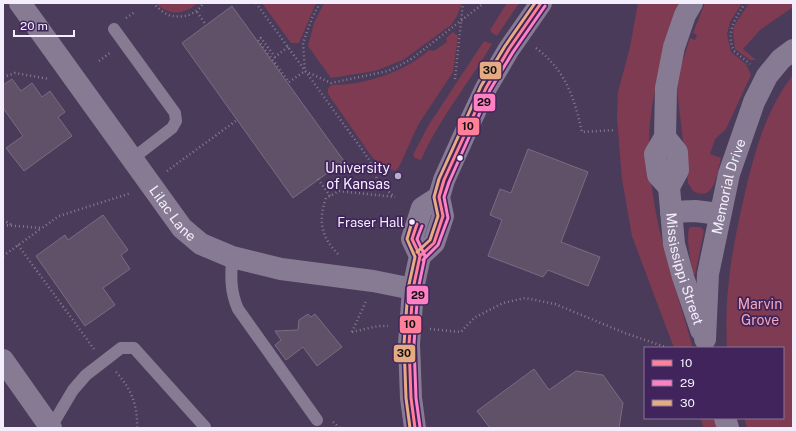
<svg xmlns="http://www.w3.org/2000/svg" width="796" height="431" viewBox="0 0 796 431" font-family="'Public Sans',sans-serif">
	<style>
		.green { fill: #7f3b51 }
		.building { fill: #605068; stroke: #7b6b83 }
		.lines { fill: none; stroke-linecap: round; stroke-linejoin: round }
		.path { stroke: #857c90; stroke-width: 2.5; stroke-dasharray: 1 3; stroke-linecap: butt }
		.service { stroke: #867b93; stroke-width: 12 }
		.minor { stroke: #867b93; stroke-width: 22 }
		.bus-1-casing { stroke: #40245b; stroke-width: 6 }
		.bus-2-casing { stroke: #40245b; stroke-width: 6 }
		.bus-3-casing { stroke: #40245b; stroke-width: 6 }
		.bus-1 { stroke: #ff8098; stroke-width: 3 }
		.bus-2 { stroke: #ff80c5; stroke-width: 3 }
		.bus-3 { stroke: #e5ac83; stroke-width: 3 }
		.bus-dot { fill: #f4eefc; stroke: #40245b; stroke-width: 1.5 }
		.poi-dot { fill: #b8afc3; stroke: #40245b; stroke-width: 1.5 }
		.labels { text-anchor: middle; stroke-width: 3.5; stroke-linejoin: round; paint-order: stroke }
		.bus-label { font-size: 13px; fill: #f4eefc; stroke: #40245b; text-anchor: end }
		.poi-label { font-size: 14px; fill: #f4eefc; stroke: #40245b; text-anchor: end }
		.street-label { font-size: 14px; fill: #f4eefc; stroke: #40245b }
		.park-label { font-size: 14px; fill: #f6a8b9; stroke: #40245b }
		.line-badge { stroke: #40245b; stroke-width: 1.5 }
		.pale-badge-label { font-size: 11px; text-anchor: middle; font-weight: bold; fill: #111 }
	</style>
	<rect width="100%" height="100%" fill="#4a3b5a"/>
	<path class="green" d="M156 3H197C185 15 168 16 156 3Z
		M262 3H316L299 43H291Z
		M324 3H462L457 16 451 25 403 60 375 71 331 78 308 46 314 23Z
		M507 3H519L497 36 491 32 490 30Z
		M638 3H679C671 21 667 39 663 58 655 86 649 115 649 145 649 215 674 281 693 348H674L632 236 622 179 617 118 618 92 630 47Z
		M705 3H742L730 22 727 34 731 52 746 64 751 75 726 129 715 139 710 154 721 158C717 173 715 203 693 191L688 183 677 90 680 70 690 38 695 40 697 35 693 33Z
		M749 3H793V7L760 30 743 49 756 60H750L735 49 733 33 734 26Z
		M453 32 458 36 453 72 418 125 399 167 395 171 379 164 372 157 328 94V88L332 85C365 85 405 72 429 50L434 51 447 42 446 38Z
		M484 41 492 44C469 83 439 119 421 160L415 158 413 155 428 126Z
		M792 76 793 428H747L744 418H783V348H727C724 292 732 251 744 197 754 154 765 112 792 76Z
		M690 227H701L704 231 695 275H693C691 265 685 233 690 227Z
		M700 418H714L718 428H704Z"/>
	<path class="building" d="M232 6 344 161 293 198 182 43Z
		M12 79 21 91 32 83 42 97 50 91 65 112 58 117 72 136 24 171 6 148 23 136 3 108V85Z
		M528 149 588 172 561 242 600 257 588 286 548 270 543 277 488 256 502 220 490 215 500 189 511 193Z
		M103 215 128 250 121 255 130 269 103 288 115 305 85 326 36 256 65 235 68 240Z
		M308 314 311 317 315 314 342 347 317 366 303 347 286 360 275 345 281 340 275 331 298 330 299 320Z
		M534 369 549 390 576 371 603 375 623 403 619 428H490L477 411Z"/>
	<g class="lines">
		<path class="path" d="M153 3C157 7 163 13 169 15 181 19 197 15 203 3
			M256 3 361 148 370 161 379 184 395 197
			M320 3 312 18 303 43 305 71 331 83 388 71 410 60 484 3
			M745 3C736 18 725 32 734 51L750 64
			M197 12 206 25
			M126 18 135 12
			M288 47 275 57 261 38 258 40 289 82
			M536 48C566 71 574 97 582 132L615 130
			M99 61 111 52
			M3 77 15 73 49 79
			M455 79 463 3
			M289 82 305 71
			M167 171 237 120
			M318 179 330 196
			M3 220 12 225
			M3 225 42 228 59 216 131 193
			M18 245 94 349
			M338 254C321 237 318 221 326 198L339 191 395 197
			M3 256 42 228
			M430 329 461 332 474 318 503 303 525 298 555 304 625 333 668 348
			M352 332 366 301
			M352 332 378 326H388
			M116 372C131 388 138 406 137 428
			M333 422 340 428"/>
		<path class="service" d="M114 29 175 113 176 121 172 128 132 159
			M232 257C231 276 230 291 238 309L317 420
			M51 427 73 390 86 375 121 348H134L205 427"/>
		<g class="minor">
			<path id="s1" d="M20 3 182 228 201 244 232 257 281 269 373 281 413 289"/>
			<path id="s2" d="M665 137 677 152 678 170 669 187 674 244 683 277 701 330"/>
			<path d="M669 187 658 175 655 154 665 137 666 88 674 47 685 15 692 3"/>
			<path d="M671 212 695 211 720 214"/>
			<path d="M420 256 434 243 443 216 439 197 444 180 471 120 486 88 509 49 541 3"/>
			<path id="s3" d="M705 339 708 274 729 174 754 102 767 76 781 59 793 50"/>
			<path d="M3 360 51 428"/>
			<path d="M725 418 728 428"/>
			<path d="M415 428 411 398 409 344 413 289 420 256 412 239 422 208 439 197"/>
		</g>
		<defs>
			<path id="bus-1" d="M420 256 434 243 443 216 439 197 444 180 486 88 509 49 541 3
				M415 428 411 398 409 344 413 289 420 256 412 239 417 224"/>
			<path id="bus-2" d="M423 260 438 245 448 218 444 197 449 182 490 90 513 52 545 6
				M420 427 416 398 414 344 418 290 425 256 417 239 422 226"/>
			<path id="bus-3" d="M417 252 430 240 438 216 434 197 439 179 481 86 505 46 535 3
				M410 428 406 398 404 344 408 289 415 257 407 239 412 222"/>
		</defs>
		<use href="#bus-1" class="bus-1-casing"/>
		<use href="#bus-2" class="bus-2-casing"/>
		<use href="#bus-3" class="bus-3-casing"/>
		<use href="#bus-1" class="bus-1"/>
		<use href="#bus-2" class="bus-2"/>
		<use href="#bus-3" class="bus-3"/>
	</g>
	<g class="bus-dot">
		<circle cx="460" cy="158" r="3.5"/>
		<circle cx="412" cy="222" r="3.5"/>
	</g>
	<circle class="poi-dot" cx="398" cy="176" r="4"/>
	<g class="labels">
		<g class="bus-label">
			<text x="404" y="227">Fraser Hall</text>
		</g>
		<g class="poi-label">
			<text x="390" y="173">University<tspan x="390" dy="16">of Kansas</tspan></text>
		</g>
		<g class="street-label">
			<text dy="5" stroke="none"><textPath href="#s3" startOffset="155">Memorial Drive</textPath></text>
			<text dy="5" stroke="none"><textPath href="#s1" startOffset="260">Lilac Lane</textPath></text>
			<text dy="5" stroke="none"><textPath href="#s2" startOffset="140">Mississippi Street</textPath></text>
		</g>
		<g class="park-label">
			<text x="760" y="309">Marvin<tspan x="760" dy="16">Grove</tspan></text>
		</g>
	</g>
	<g class="line-badge">
		<rect x="479" y="61" width="23" height="19" rx="4" fill="#e5ac83"/>
		<rect x="473" y="93" width="23" height="19" rx="4" fill="#ff80c5"/>
		<rect x="457" y="117" width="23" height="19" rx="4" fill="#ff8098"/>
		<rect x="406" y="285" width="23" height="20" rx="4" fill="#ff80c5"/>
		<rect x="399" y="315" width="23" height="19" rx="4" fill="#ff8098"/>
		<rect x="393" y="344" width="23" height="19" rx="4" fill="#e5ac83"/>
	</g>
	<g class="pale-badge-label">
		<text x="490" y="74">30</text>
		<text x="484" y="106">29</text>
		<text x="468" y="130">10</text>
		<text x="418" y="299">29</text>
		<text x="410" y="328">10</text>
		<text x="404" y="357">30</text>
	</g>
	<rect width="796" height="431" fill="none" stroke="#f4eefc" stroke-width="8"/>
	<rect x="644" y="347" width="140" height="72" fill="#40245b" stroke="#88759b"/>
	<rect x="652" y="360" width="20" height="6" fill="#ff8098" stroke="#88759b"/>
	<text x="680" y="367" font-size="12" fill="#f4eefc">10</text>
	<rect x="652" y="380" width="20" height="6" fill="#ff80c5" stroke="#88759b"/>
	<text x="680" y="387" font-size="12" fill="#f4eefc">29</text>
	<rect x="652" y="400" width="20" height="6" fill="#e5ac83" stroke="#88759b"/>
	<text x="680" y="407" font-size="12" fill="#f4eefc">30</text>
	<path d="M14 30v6h60v-6" fill="none" stroke="#f4eefc" stroke-width="2"/>
	<text x="20" y="30" font-size="12" fill="#f4eefc" stroke="#40245b" stroke-width="3" paint-order="stroke">20 m</text>
</svg>
